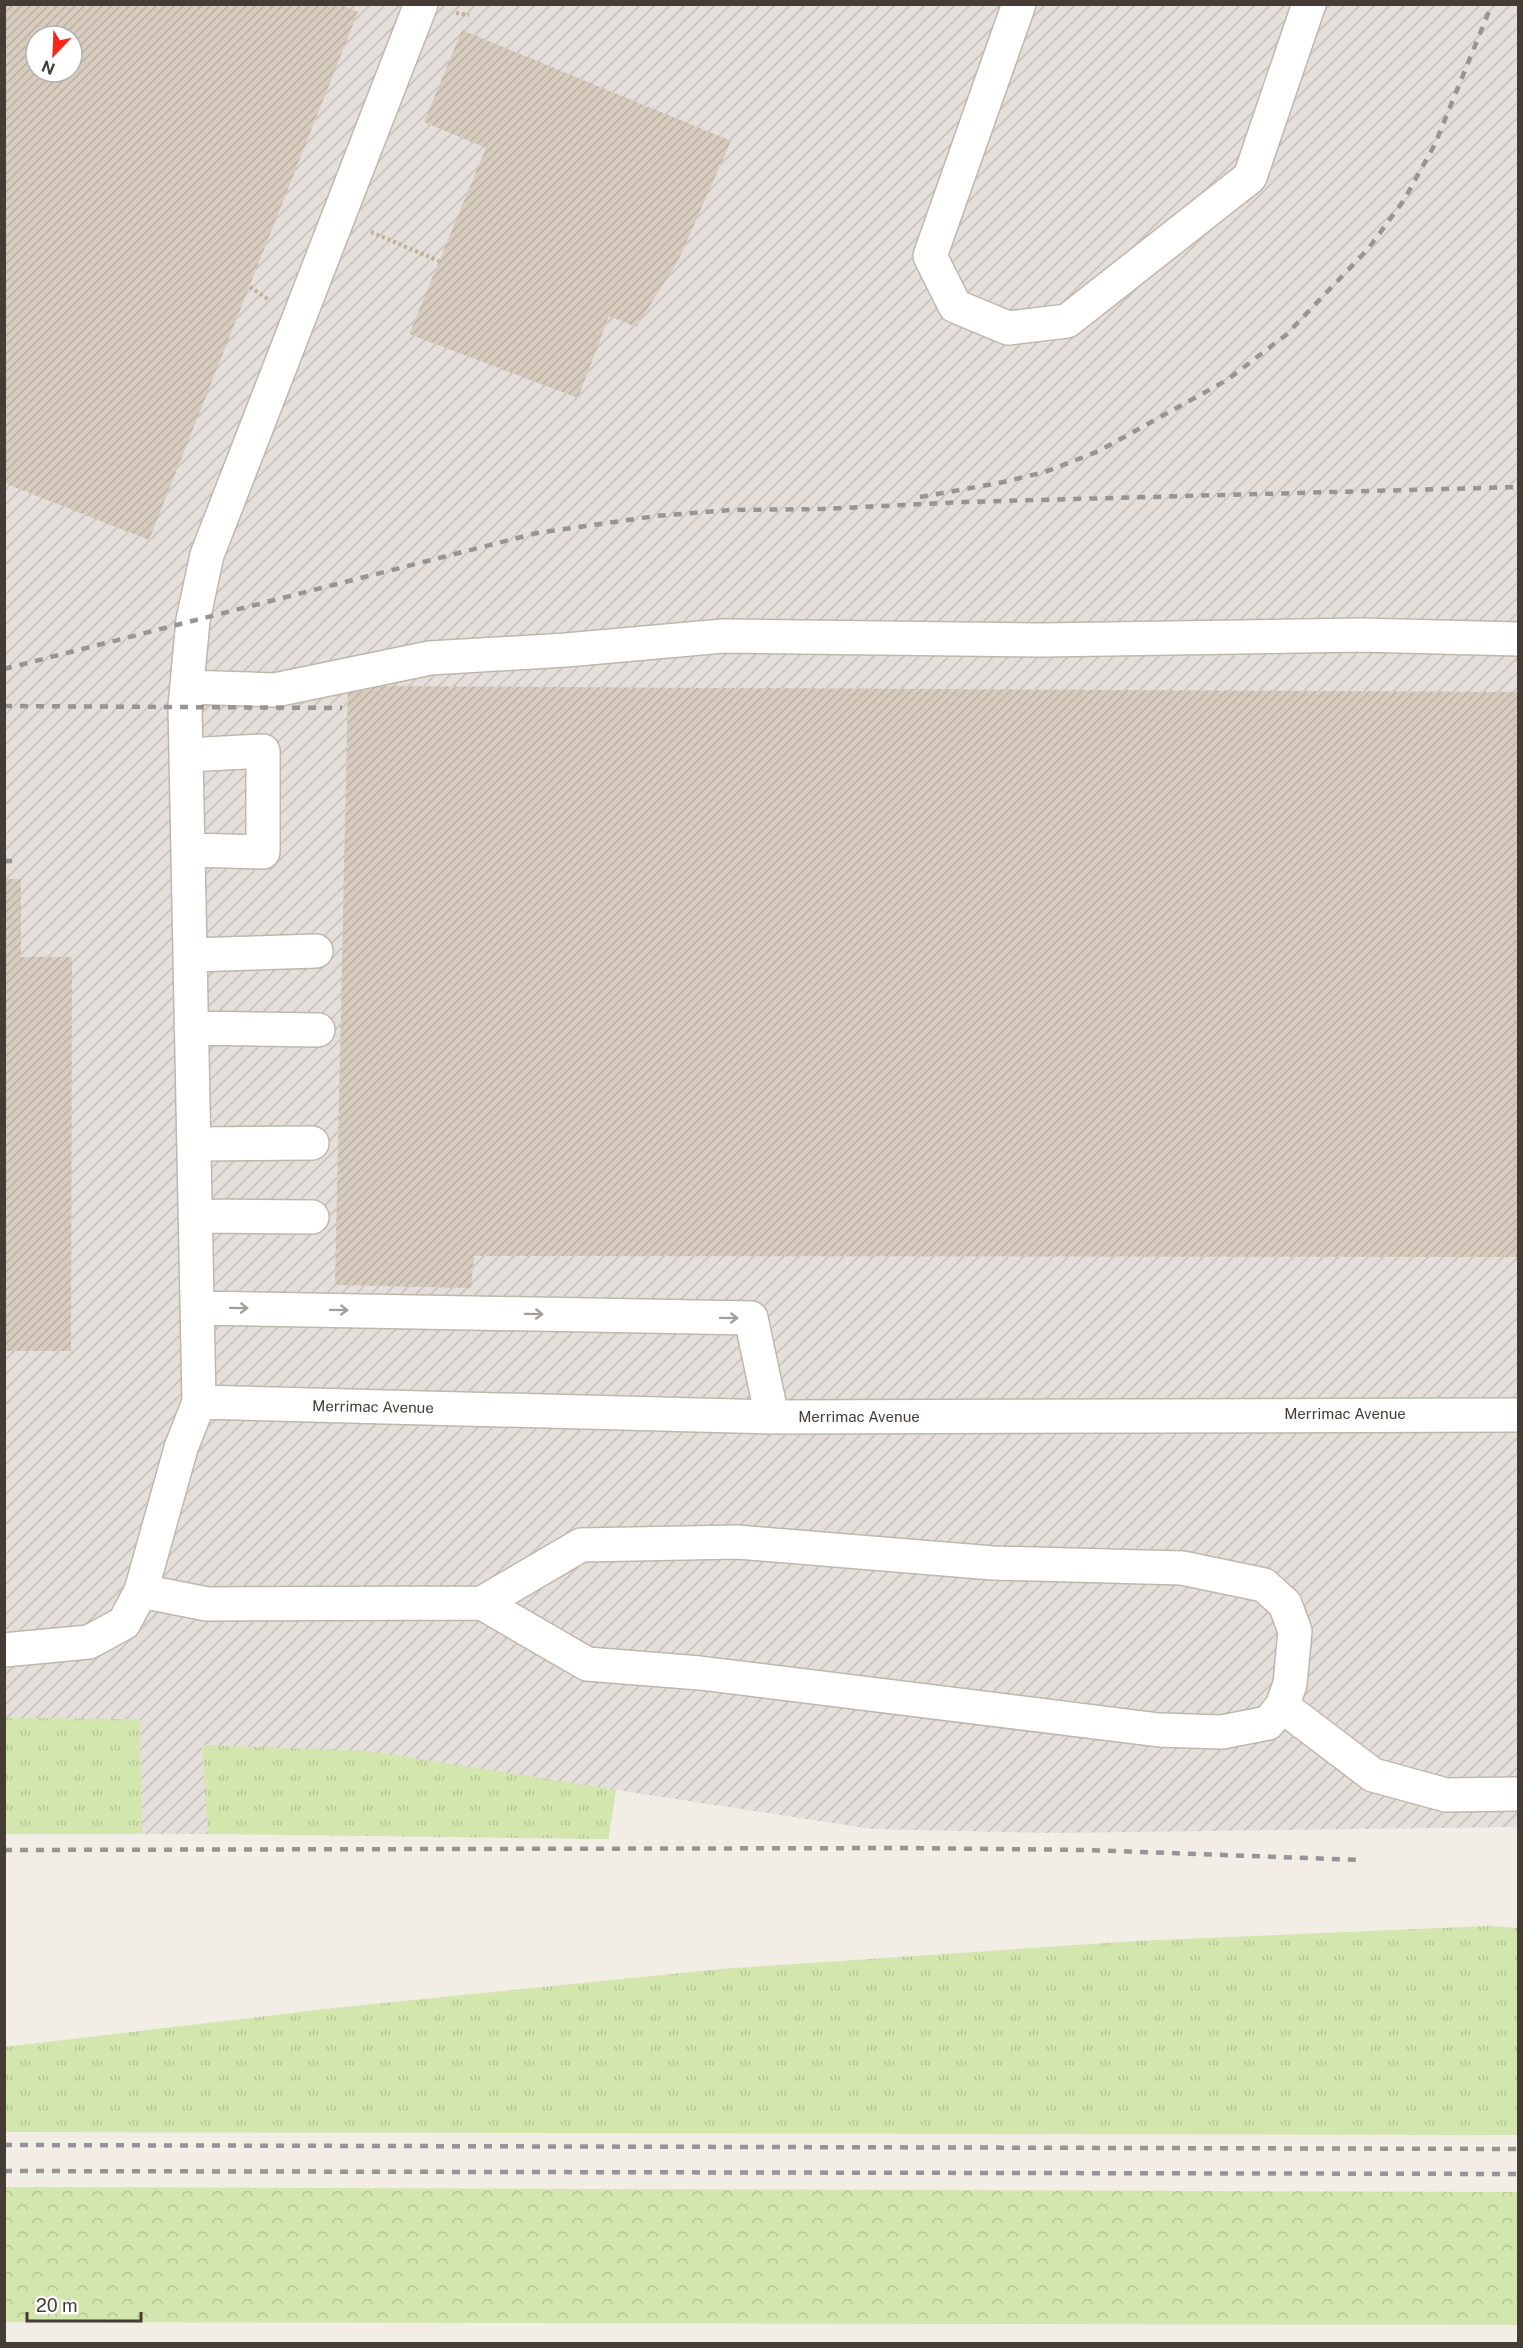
<svg xmlns="http://www.w3.org/2000/svg" width="1523" height="2348" viewBox="0 0 1523 2348" font-family="'Public Sans',sans-serif">
	<style>
		.industrial { fill: url(#industrial-furrows); fill-rule: evenodd }
		.grass { fill: url(#grass-tufts) }
		.forest { fill: url(#forest-crowns) }
		.building { fill: url(#building-hatch); fill-rule: evenodd }
		.lines { fill: none; stroke-linecap: round; stroke-linejoin: round }
		.minor-casing { stroke: #c0b7ab; stroke-width: 36 }
		.path { stroke: #bfaf99; stroke-width: 4; stroke-dasharray: 3 3; stroke-linecap: butt }
		.minor { stroke: #fff; stroke-width: 33 }
		.rail { stroke: #959595; stroke-width: 4.5; stroke-dasharray: 8 8; stroke-linecap: butt }
		.oneway { stroke: #a29e9a }
		.labels { text-anchor: middle; stroke-width: 5; stroke-linejoin: round; paint-order: stroke }
		.street-label { font-size: 15px; fill: #453d35; stroke: #fff }
	</style>
	<defs>
		<pattern id="industrial-furrows" width="10" height="10" patternUnits="userSpaceOnUse" patternTransform="scale(1.5)"><rect width="10" height="10" fill="#e4dfda"/><path d="M-1 1l2-2M0 10L10 0M9 11l2-2" fill="none" stroke="#c5c0bc"/></pattern>
		<pattern id="grass-tufts" width="24" height="20" patternUnits="userSpaceOnUse" patternTransform="scale(1.5)"><rect width="24" height="20" fill="#d2e6ae"/><path d="M3 7l-1-3M5 7V3M7 7l1-3M15 17l-1-3M17 17v-4M19 17l1-3" fill="none" stroke="#b6c696"/></pattern>
		<pattern id="forest-crowns" width="20" height="18" patternUnits="userSpaceOnUse" patternTransform="scale(1.5)"><rect width="20" height="18" fill="#d2e6ae"/><path d="M2 6a3 3 0 1 1 6 0M12 15a3 3 0 1 1 6 0" fill="none" stroke="#b6c696"/></pattern>
		<pattern id="building-hatch" width="6" height="6" patternUnits="userSpaceOnUse" patternTransform="scale(1.5)"><rect width="6" height="6" fill="#d7cbbe"/><path d="M-1 1l2-2M0 6l6-6M5 7l2-2" fill="none" stroke="#baafa4"/></pattern>
	</defs>
	<rect width="100%" height="100%" fill="#f2ede5"/>
	<path class="industrial" d="M5 5H1518V1827L1051 1833 872 1829 616 1790 608 1839 276 1834H5ZM36 36H72V72H36Z"/>
	<path class="grass" d="M5 1718 140 1719 142 1834H5Z
		M202 1745 368 1751 616 1790 608 1839 208 1834Z
		M1488 1926 1518 1928V2135L5 2132V2047L325 2009 721 1969 1136 1941Z"/>
	<path class="forest" d="M5 2187 1518 2192V2325L5 2322Z"/>
	<path class="building" d="M4 4H339L358 12 149 540 4 483ZM36 36H72V72H36Z
		M462 30 731 141 678 261 636 327 609 316 578 398 409 334 486 148 424 122Z
		M348 686 1518 692V1257L474 1256 471 1288 335 1285Z
		M4 879H21V957H72L71 1351H4Z"/>
	<g class="lines">
		<defs>
			<path id="minor" d="M1019 4 930 256 955 306 1008 328 1067 321 1250 177 1309 4
				M187 687 275 690 430 658 566 650 723 636 1042 640 1360 635 1518 639
				M187 755 263 751V852L189 850
				M190 955 316 951
				M191 1028 318 1030
				M194 1144 312 1143
				M196 1216 312 1217
				M197 1308 751 1318 772 1417
				M199 1402 772 1417 1518 1415
				M141 1591 207 1604 482 1603 587 1664 700 1673 1159 1730 1222 1732 1268 1723 1282 1706 1290 1684 1295 1631 1285 1604 1264 1585 1182 1568 993 1563 737 1542 581 1545 482 1603
				M4 1650 89 1642 124 1623 141 1591 181 1448 199 1402 185 706 193 620 207 555 421 4
				M1282 1706 1373 1775 1446 1795 1518 1794"/>
		</defs>
		<use href="#minor" class="minor-casing"/>
		<path class="path" d="M456 13 469 15
			M371 232 439 261
			M250 287 269 300"/>
		<use href="#minor" class="minor"/>
		<path class="rail" d="M920 497 999 483 1045 472 1099 451 1227 380 1286 335 1368 249 1404 200 1435 144 1492 4
			M4 669 537 533 656 516 730 510 822 509 964 502 1518 487
			M4 706 342 708
			M4 861H18
			M4 1850 905 1848 1087 1850 1361 1860
			M4 2145 1518 2149
			M4 2171 1518 2174"/>
	</g>
	<defs><path id="oneway-shaft" d="M-6 0H5M1.5-3L5.5 0L1.5 3" fill="none" stroke-width="1.6" stroke-linecap="round" stroke-linejoin="round" transform="scale(1.5)"/></defs>
	<g class="oneway">
		<use href="#oneway-shaft" transform="translate(239 1308) rotate(1)"/>
		<use href="#oneway-shaft" transform="translate(339 1310) rotate(1)"/>
		<use href="#oneway-shaft" transform="translate(534 1314) rotate(1)"/>
		<use href="#oneway-shaft" transform="translate(729 1318) rotate(1)"/>
	</g>
	<g class="labels">
		<g class="street-label">
			<text transform="translate(373 1407) rotate(1)" y="5">Merrimac Avenue</text>
			<text x="1345" y="1419">Merrimac Avenue</text>
			<text x="859" y="1422">Merrimac Avenue</text>
		</g>
	</g>
	<rect width="1523" height="2348" fill="none" stroke="#453d35" stroke-width="12"/>
	<g transform="translate(54 54) rotate(203)"><circle r="28" fill="#ffffff" stroke="#b5b1ae" stroke-width="1.5"/>
	<path d="M0-4.5L10 22L0 15L-10 22Z" fill="#f62718"/>
	<text y="-9" font-size="16" font-weight="bold" text-anchor="middle" fill="#453d35">N</text>
	</g>
	<path d="M27 2312v9h114v-9" fill="none" stroke="#453d35" stroke-width="3"/>
	<text x="36" y="2312" font-size="18" fill="#453d35" stroke="#ffffff" stroke-width="4.5" paint-order="stroke">20 m</text>
</svg>
